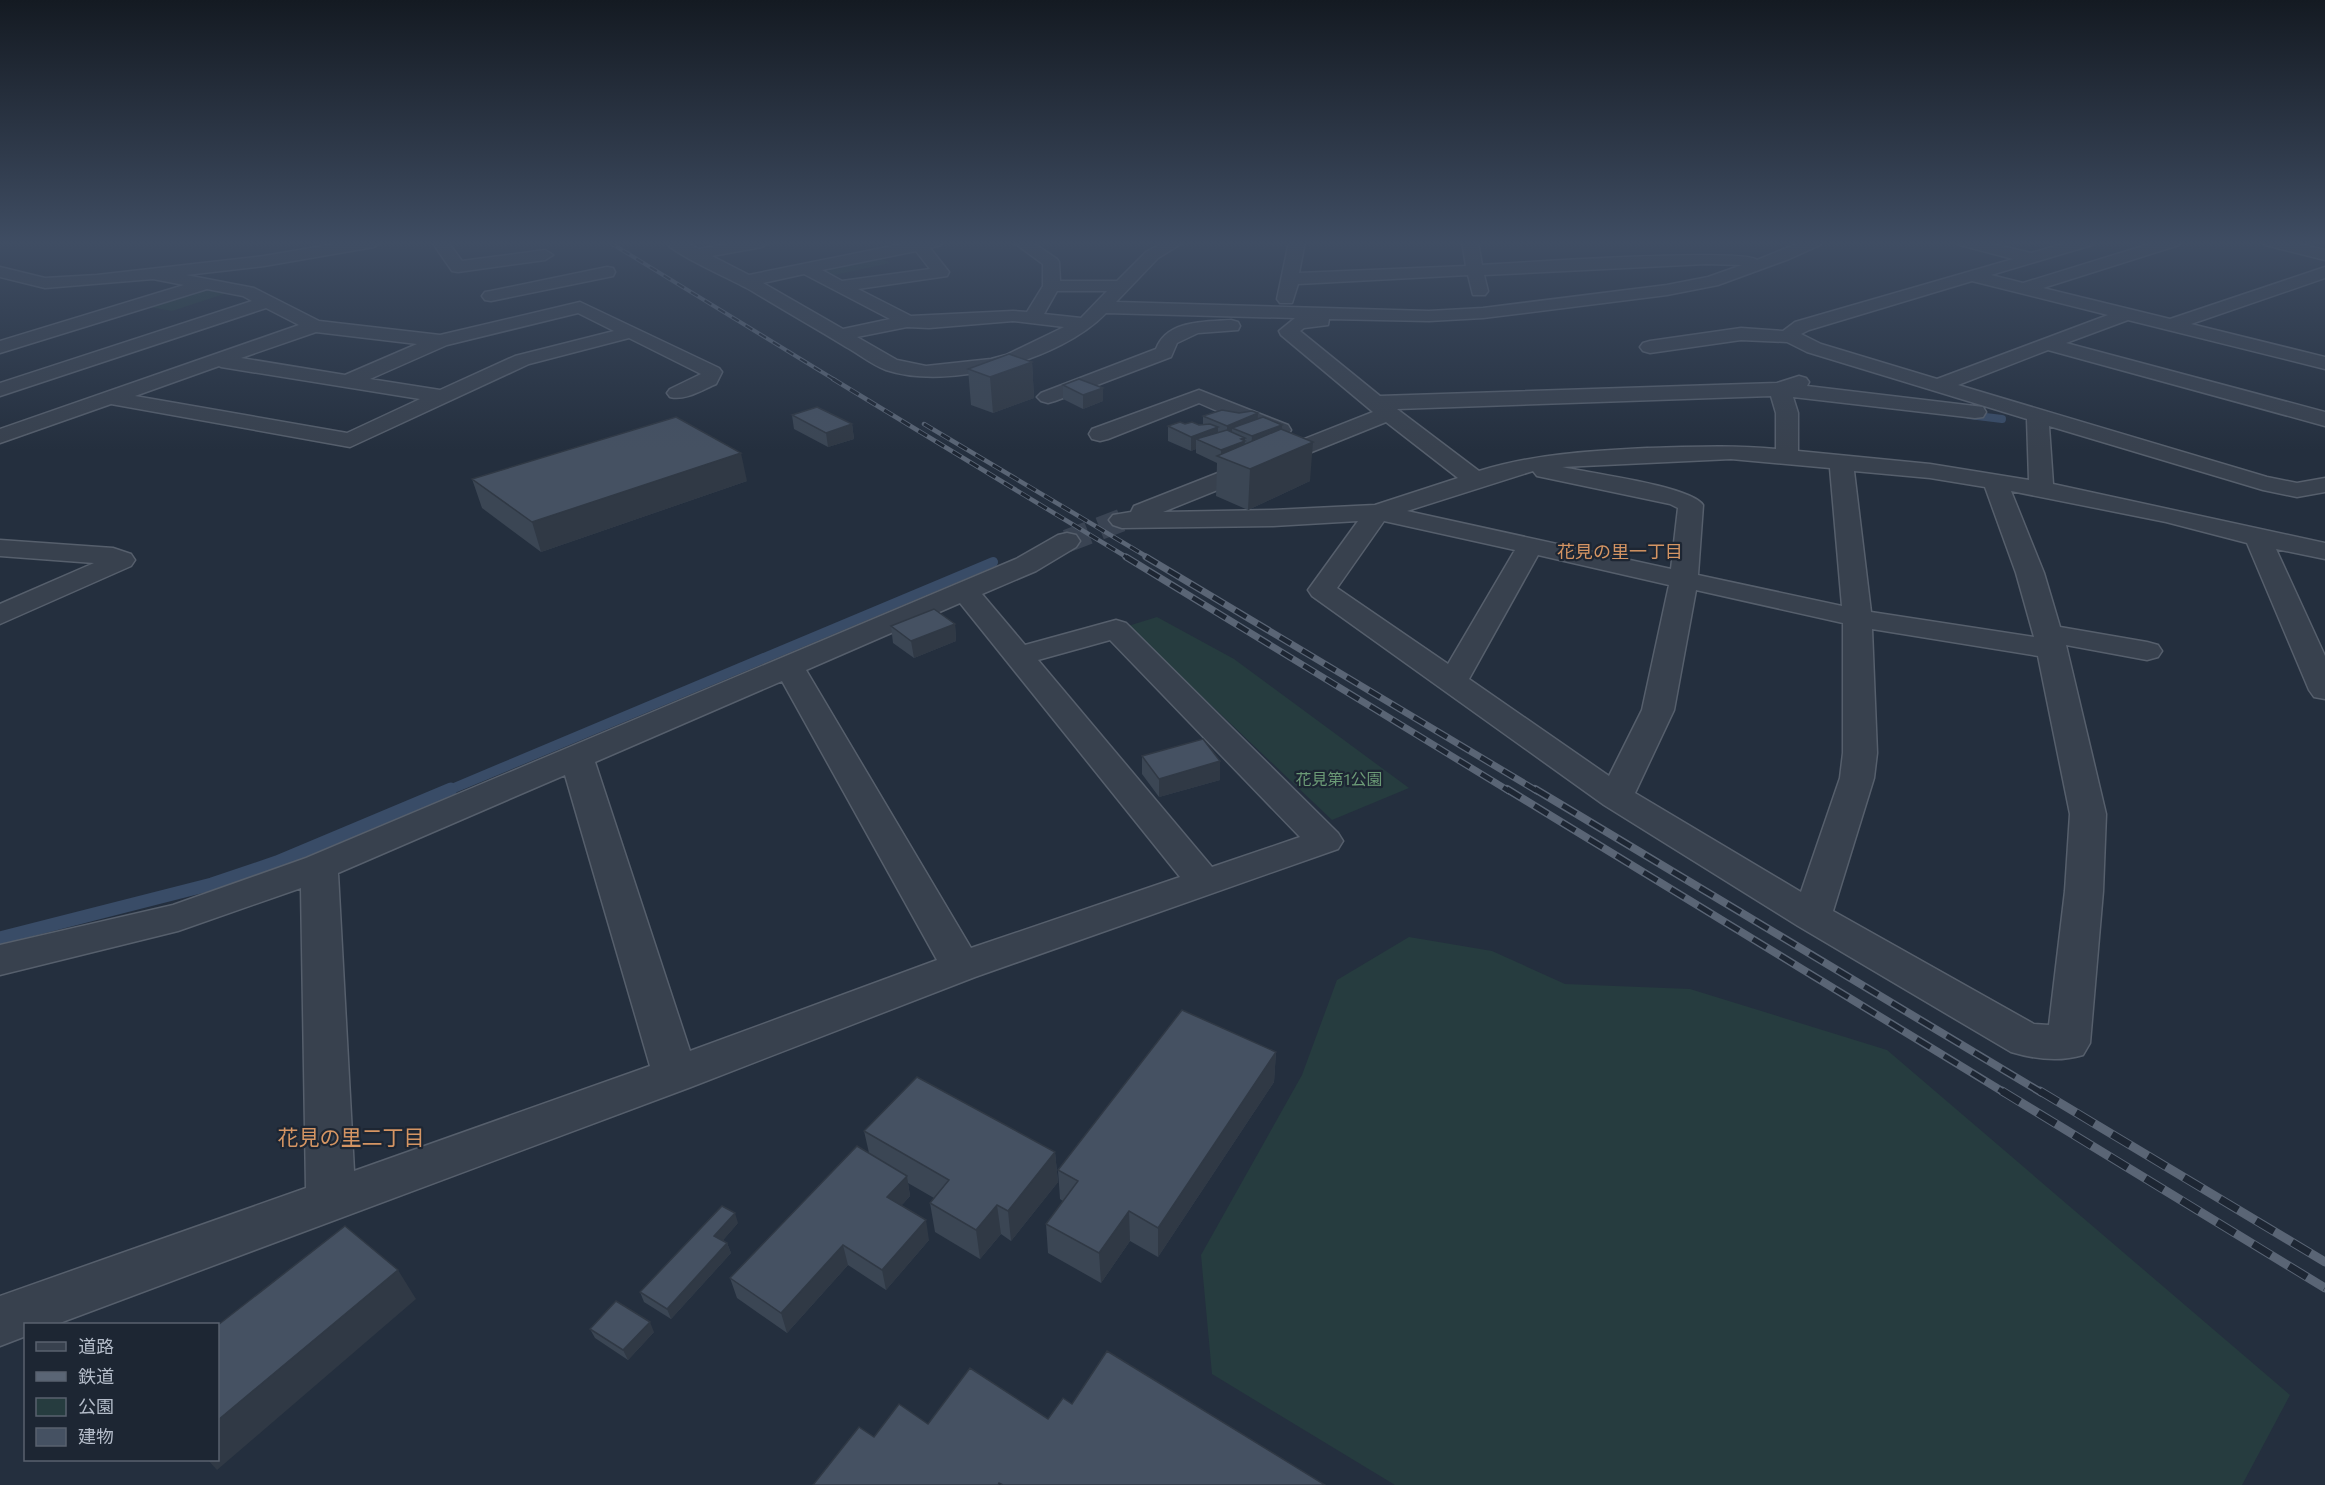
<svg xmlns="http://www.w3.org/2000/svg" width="2325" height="1485" viewBox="0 0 2325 1485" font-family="Commissioner,'Noto Sans JP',sans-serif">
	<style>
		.green { fill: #263c3f }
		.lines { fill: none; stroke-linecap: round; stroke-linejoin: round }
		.stream-far2 { stroke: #394c67; stroke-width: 8 }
		.stream-far1 { stroke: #394c67; stroke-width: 10 }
		.stream { stroke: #394c67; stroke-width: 13 }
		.minor-tunnel { stroke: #3a4453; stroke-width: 23; stroke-dasharray: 23 12; stroke-linecap: butt }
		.minor-casing { stroke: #565f6c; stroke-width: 3 }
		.minor { fill: #38414e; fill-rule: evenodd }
		.rail-far4-casing { stroke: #5a6575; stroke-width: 4 }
		.rail-far3-casing { stroke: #5a6575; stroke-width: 4.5 }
		.rail-far2-casing { stroke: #5a6575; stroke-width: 7 }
		.rail-far1-casing { stroke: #5a6575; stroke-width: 8 }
		.rail-casing { stroke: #5a6575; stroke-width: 9 }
		.rail-far4 { stroke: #1d2633; stroke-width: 2; stroke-dasharray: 8; stroke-linecap: butt }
		.rail-far3 { stroke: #1d2633; stroke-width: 3; stroke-dasharray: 10; stroke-linecap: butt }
		.rail-far2 { stroke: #1d2633; stroke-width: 4.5; stroke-dasharray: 13; stroke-linecap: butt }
		.rail-far1 { stroke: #1d2633; stroke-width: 5; stroke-dasharray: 16; stroke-linecap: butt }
		.rail { stroke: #1d2633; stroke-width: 7; stroke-dasharray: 21; stroke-linecap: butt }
		.wall { fill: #3b4654 }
		.shaded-wall { fill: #303945 }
		.building { fill: #455162; stroke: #303945; stroke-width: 1.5 }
		.labels { text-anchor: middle; stroke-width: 4.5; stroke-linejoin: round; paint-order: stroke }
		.park-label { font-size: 16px; fill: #6b9a76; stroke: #1d2633 }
		.neighbourhood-label { font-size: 18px; fill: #d59563; stroke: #1d2633 }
		.near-neighbourhood-label { font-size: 21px; fill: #d59563; stroke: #1d2633 }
	</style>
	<rect width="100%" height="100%" fill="#242f3e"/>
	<path class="green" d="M877 257 891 263 830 276 820 271Z
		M208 289 230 292 172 311 144 306Z
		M1157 617 1234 659 1409 788 1332 820 1128 626Z
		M1409 937 1492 951 1565 984 1690 989 1887 1050 2290 1395 2242 1485H1395L1212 1374 1201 1255 1302 1075 1337 980Z"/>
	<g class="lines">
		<path class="stream-far2" d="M1969 415 2002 419"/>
		<path class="stream-far1" d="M447 791 993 562"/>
		<path class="stream" d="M0 938 212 884 277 862 451 789"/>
		<path class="minor-tunnel" d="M1067 541 1122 520"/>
		<defs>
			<path id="minor" d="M346 242H382L374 247 264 266 186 275 254 288 319 321 440 335 580 302 719 368 722 372 716 384C702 390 685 401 670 397L667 393 670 389 701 374 629 338 529 364 350 447 111 404 0 443V429L299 325 266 308 0 396V383L252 301 243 296 207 289 0 353V341L184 285 153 279 45 288 0 277V267L45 278 97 275 264 256ZM578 313 614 331 515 356 440 390 370 379 447 345ZM316 332 417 344 345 375 241 358ZM219 366 221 367 420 399 347 433 135 396Z
				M432 242H448L462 261 545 250 553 255 545 260 458 272 452 271Z
				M665 242H685L699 249 737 242H770L762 247 712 256 749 275 912 242H943L941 245 930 248 949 272 947 276 858 289 911 316 1013 311 1027 312 1043 286V264L1013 242H1032L1057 259 1059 262 1060 281H1117L1146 252 1164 242H1184L1158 258 1116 302 1429 311 1483 308 1667 285 1708 277 1742 265 1706 264 1484 275 1488 291 1485 295H1473L1468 275 1298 284 1292 303H1280L1277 299 1289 242H1305L1299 273 1466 266 1462 242H1478L1482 265C1516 263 1745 247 1757 260L1801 242H1822L1820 245 1789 259 1718 285 1667 295 1483 318 1429 321 1329 319 1328 325 1304 328 1300 331 1380 396 1777 383 1799 376 1806 378 1809 382 1807 386 1975 406 1983 407 1986 412 1983 417 1975 418 1793 397 1798 413V451L1930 464 2029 480 2027 419 1807 352 1787 342 1741 340 1650 353 1643 351 1640 347 1643 343 1650 341 1741 328 1783 331 1795 322 2013 259 1960 245 1958 242H1985L2031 253 2069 242H2094L2092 245 1991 275 2023 283 2156 242H2181L2179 245 2043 288 2170 319 2325 267V278L2191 324 2325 357V369L2128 320 2066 343 2325 412V426L2048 350 1958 385 2267 477 2297 483 2325 478V492L2297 497 2263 490 2049 426 2053 484 2325 543V559L2276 549 2325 656V699L2314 697 2309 690 2247 543 2166 522 2011 491 2044 573 2060 627 2147 642 2158 645 2162 651 2158 657 2147 660 2066 645 2106 814 2103 891 2090 1043 2083 1055C2060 1062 2034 1059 2011 1052L1798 926 1604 805 1312 596 1308 590 1358 521 1273 526 1122 528 1113 525 1109 520 1113 515 1131 512 1134 506 1373 412 1281 335 1279 331 1295 318 1106 313C1061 360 949 391 886 370 872 365 859 354 846 347 815 328 783 310 752 291 733 280 675 255 665 242ZM916 251 930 269 842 281 822 270ZM804 274 890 319 843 329 763 283ZM1972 281 2108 315 1937 379 1821 344 1801 334 1809 330ZM1057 291H1107L1081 318 1044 314ZM1013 321 1064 327 1006 355 991 359 926 366 897 360 857 337 907 327 929 328ZM1771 396 1776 413V449C1732 445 1690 447 1647 448 1589 451 1534 454 1479 471L1397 409ZM1386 422 1458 478 1375 505 1273 510 1163 512ZM1731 459 1830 468 1842 606 1698 575 1703 505C1691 486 1589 473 1562 467ZM1533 471 1537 476 1670 504 1678 508 1671 569 1407 511ZM1854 471 1930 478 1985 487 2016 573 2034 637 1871 612ZM1384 521 1515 550 1448 664 1337 588ZM1538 555 1669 585 1642 710 1609 776 1469 679ZM1696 590 1843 623V753L1840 778 1801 892 1635 793 1674 710ZM1872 629 2038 656 2070 814 2065 891 2049 1025 2034 1024 1833 911 1874 778 1877 753Z
				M2263 242H2291L2325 250V260L2265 245Z
				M607 267 613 268 615 272 613 276 491 301 485 300 482 296 485 292 491 291Z
				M1231 320 1238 322 1240 326 1238 330 1198 333 1177 343 1171 357 1055 401 1048 403 1041 401 1037 397 1041 393 1156 349C1167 320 1204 322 1231 320Z
				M1199 390 1288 425 1291 430 1288 435 1280 437 1272 435 1199 403 1108 439 1100 441 1092 439 1089 434 1092 429Z
				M1067 533 1076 535 1080 541 1076 547 1036 571 982 594 1025 645 1116 620 1126 623 1338 833 1343 841 1338 849 975 977 691 1087 57 1324H26V1336L0 1346V1296L306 1188 301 888 178 931 0 975V945L173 905 306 858 1016 559 1058 535ZM960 603 1180 877 971 948 806 670ZM1110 640 1300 837 1212 867 1038 660ZM782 681 937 960 690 1051 595 762ZM565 775 650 1066 354 1171 338 873Z
				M0 540 113 548 131 554 135 560 131 566 0 624V604L94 563 0 556Z"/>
		</defs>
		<use href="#minor" class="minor-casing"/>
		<use href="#minor" class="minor"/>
		<defs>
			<path id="rail-far4" d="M609 242 835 380"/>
			<path id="rail-far3" d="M833 379 1128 558
				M924 424 1149 558"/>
			<path id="rail-far2" d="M1126 557 1509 791
				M1146 557 1537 791"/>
			<path id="rail-far1" d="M1507 789 2005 1093
				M1535 789 2042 1093"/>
			<path id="rail" d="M2002 1091 2325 1288
				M2040 1091 2325 1262"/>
		</defs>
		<use href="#rail-far4" class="rail-far4-casing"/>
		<use href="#rail-far3" class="rail-far3-casing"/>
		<use href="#rail-far2" class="rail-far2-casing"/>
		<use href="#rail-far1" class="rail-far1-casing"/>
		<use href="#rail" class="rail-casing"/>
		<use href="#rail-far4" class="rail-far4"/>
		<use href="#rail-far3" class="rail-far3"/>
		<use href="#rail-far2" class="rail-far2"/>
		<use href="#rail-far1" class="rail-far1"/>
		<use href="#rail" class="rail"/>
	</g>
	<path class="wall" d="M1032 362 1034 398 993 413 971 405 968 369Z
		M1063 385 1103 388V401L1083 409 1063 399Z
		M792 415 852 424 854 439 828 447 794 429Z
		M1203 416 1258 418 1282 430 1310 481 1248 510 1216 496 1217 463 1196 453V449L1191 451 1168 441V426L1185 424H1203Z
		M472 479 747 481 541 552 482 508Z
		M955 624 956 641 914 658 893 643 891 626Z
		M1142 756 1220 761V780L1159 797 1142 774Z
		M1276 1052 1274 1082 1158 1257 1130 1241 1101 1283 1048 1253 1046 1224 1063 1201 1060 1199 1058 1170Z
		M864 1131 1055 1152 1058 1182 1011 1241 1001 1234 980 1259 935 1232 930 1203 934 1198 908 1183 910 1196 901 1206 929 1240 886 1290 848 1265 787 1333 737 1298 730 1278 869 1153Z
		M738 1223 723 1240 727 1243 731 1253 671 1319 644 1302 640 1292Z
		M590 1329 654 1332 628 1360 595 1338Z"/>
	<path class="shaded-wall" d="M1032 362 1034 398 993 413 990 377Z
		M1103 388V401L1083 409V395Z
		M1258 413 1257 427 1232 428V438L1227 440V426Z
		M852 424 854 439 828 447 826 433Z
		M1282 425 1281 439 1251 450 1252 436Z
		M1218 427V441L1196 439V449L1191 451V437Z
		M1245 438 1244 456 1221 457V450Z
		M1313 442 1310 481 1248 510 1250 469Z
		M741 453 747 481 541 552 532 522Z
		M955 624 956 641 914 658 911 641Z
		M1220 761V780L1159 797V779Z
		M1276 1052 1274 1082 1158 1257V1228Z
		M1055 1152 1058 1182 1011 1241 1008 1211Z
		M907 1176 910 1196 891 1217 887 1197Z
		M997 1205 1001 1234 980 1259 976 1230Z
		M1129 1211 1130 1241 1101 1283 1099 1253Z
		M735 1213 738 1223 718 1246 714 1236Z
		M926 1220 929 1240 886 1290 882 1270Z
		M727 1243 731 1253 671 1319 667 1309Z
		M843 1245 848 1265 787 1333 781 1313Z
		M398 1270 416 1299 217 1470 208 1460H218V1420Z
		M650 1322 654 1332 628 1360 623 1350Z"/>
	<path class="building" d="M1009 354 1032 362 990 377 968 369Z
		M1079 379 1103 388 1083 395 1063 385Z
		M817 407 852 424 826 433 792 415Z
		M1222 410 1239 413 1252 411 1258 413 1227 426 1203 416Z
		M676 417 741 453 532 522 472 479Z
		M1263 417 1282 425 1252 436 1232 428Z
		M1180 422 1185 424 1192 422 1199 425 1210 424 1218 427 1191 437 1168 426Z
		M1281 429 1313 442 1250 469 1217 456Z
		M1227 430 1245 438 1241 439 1245 441 1221 450 1196 439Z
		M934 609 955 624 911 641 891 626Z
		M1203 739 1220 761 1159 779 1142 756Z
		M1182 1010 1276 1052 1158 1228 1129 1211 1099 1253 1046 1224 1078 1181 1058 1170Z
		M917 1077 1055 1152 1008 1211 997 1205 976 1230 930 1203 949 1180 864 1131Z
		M857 1146 907 1176 887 1197 926 1220 882 1270 843 1245 781 1313 730 1278Z
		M722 1206 735 1213 714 1236 727 1243 667 1309 640 1292Z
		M345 1226 398 1270 218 1420V1325Z
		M616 1301 650 1322 623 1350 590 1329Z
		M1107 1351 1325 1485H1003L999 1483 998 1485H813L859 1427 874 1437 899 1404 928 1424 970 1368 1048 1419 1063 1398 1072 1404Z"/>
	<linearGradient id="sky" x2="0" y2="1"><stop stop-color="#141a22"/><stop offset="0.54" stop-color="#3f4d63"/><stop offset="1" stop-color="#3f4d63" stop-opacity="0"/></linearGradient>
	<rect width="2325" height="450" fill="url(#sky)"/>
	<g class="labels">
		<g class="park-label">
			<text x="1339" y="785">花見第1公園</text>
		</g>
		<g class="neighbourhood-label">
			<text x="1620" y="558">花見の里一丁目</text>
		</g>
		<g class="near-neighbourhood-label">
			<text x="351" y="1145">花見の里二丁目</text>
		</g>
	</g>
	<rect x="24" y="1323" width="195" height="138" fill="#1d2633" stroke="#59626f" stroke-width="1.5"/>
	<rect x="36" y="1342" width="30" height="9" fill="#38414e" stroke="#59626f" stroke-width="1.5"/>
	<text x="78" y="1353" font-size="18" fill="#b4bcc9">道路</text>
	<rect x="36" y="1372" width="30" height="9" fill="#5a6575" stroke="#59626f" stroke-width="1.5"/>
	<text x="78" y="1383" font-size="18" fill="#b4bcc9">鉄道</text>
	<rect x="36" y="1398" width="30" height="18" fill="#263c3f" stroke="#59626f" stroke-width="1.5"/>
	<text x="78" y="1413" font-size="18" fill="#b4bcc9">公園</text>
	<rect x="36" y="1428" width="30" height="18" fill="#455162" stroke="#59626f" stroke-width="1.5"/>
	<text x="78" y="1443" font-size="18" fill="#b4bcc9">建物</text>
</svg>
